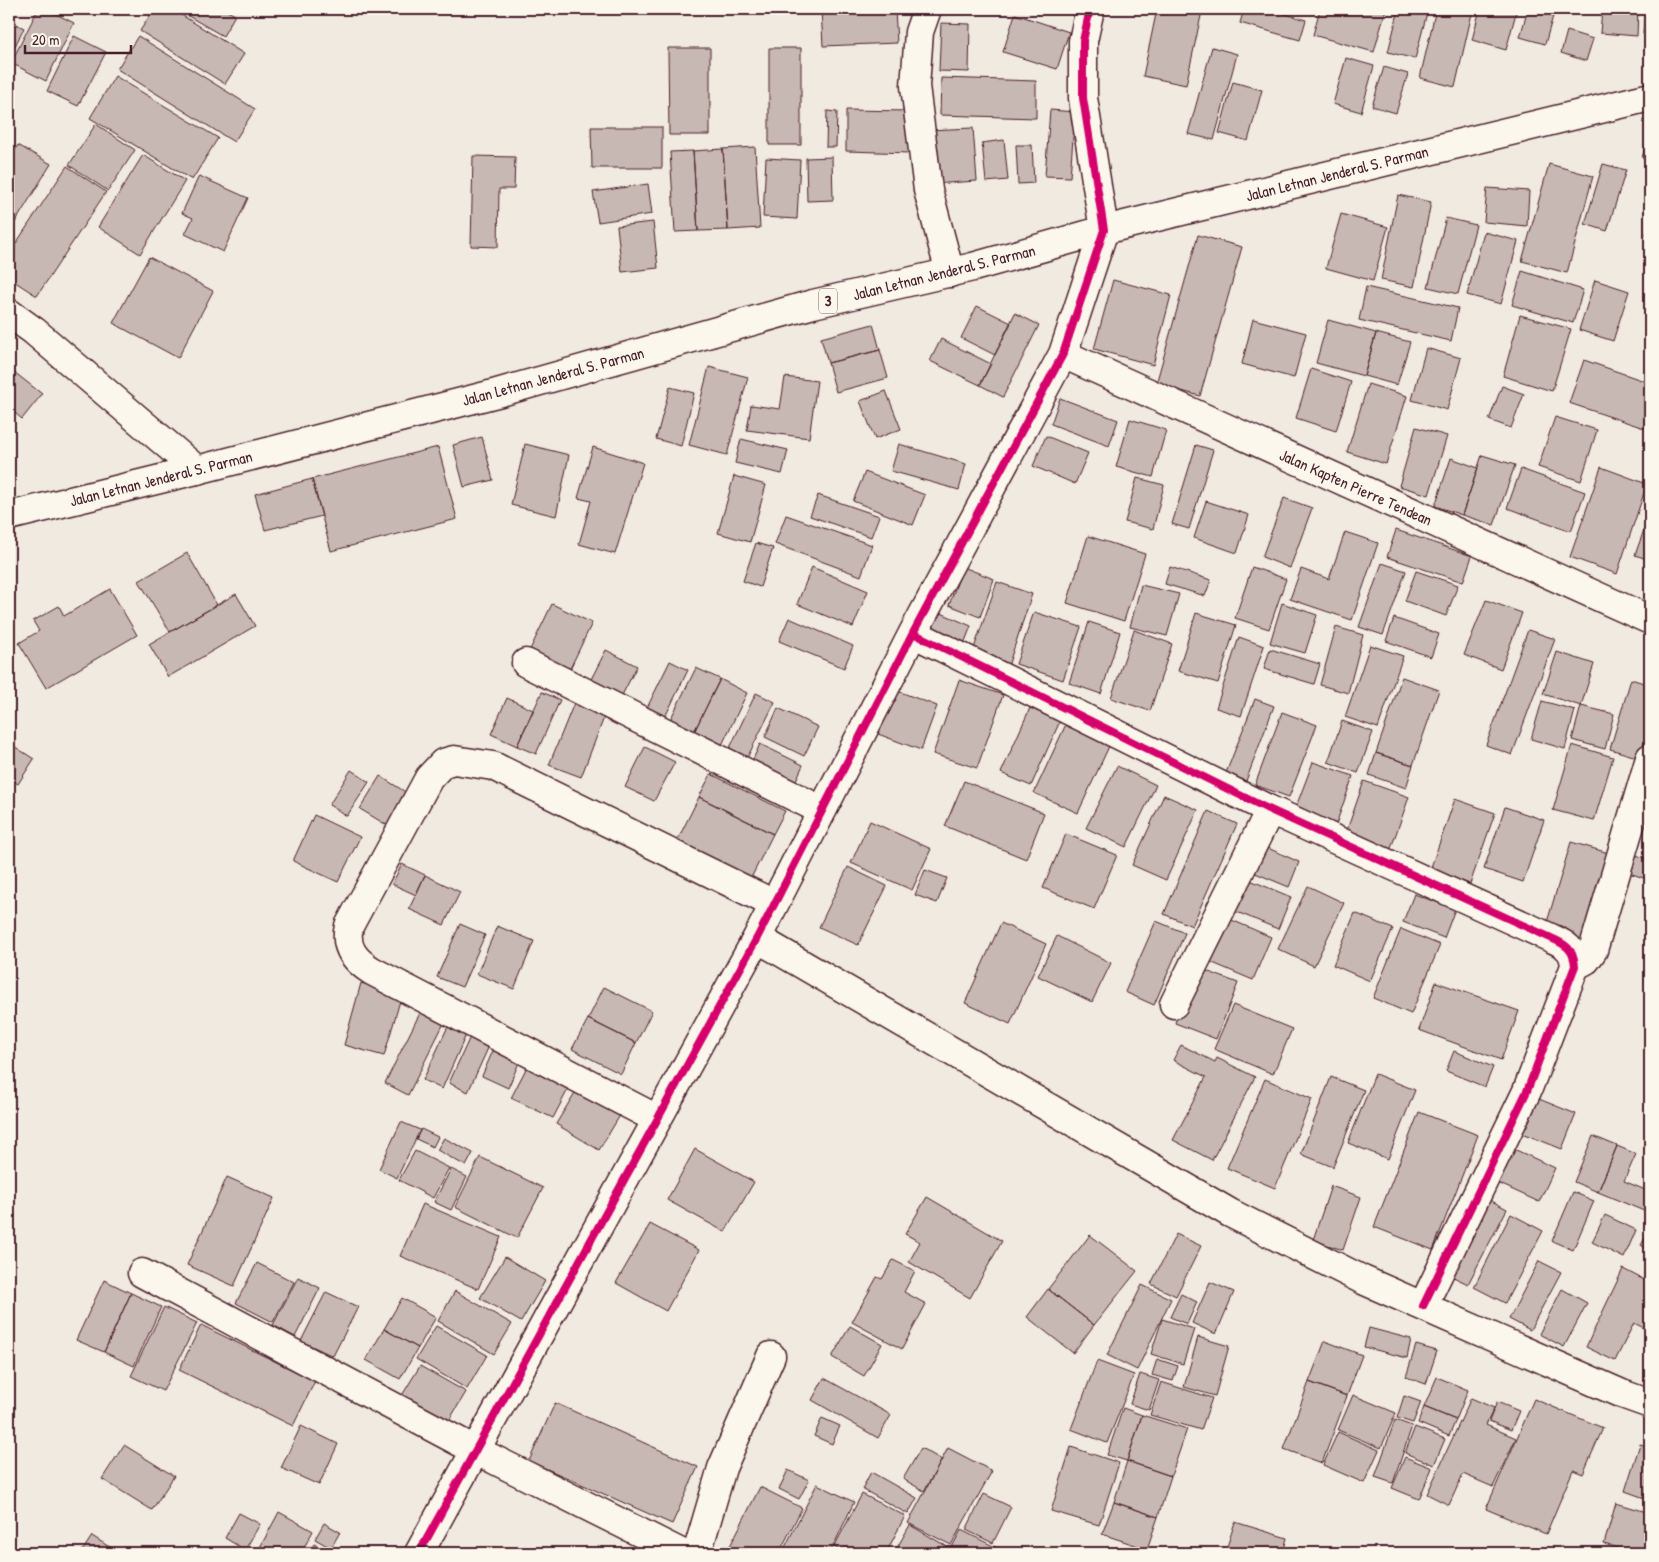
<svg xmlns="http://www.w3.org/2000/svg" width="1659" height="1562" viewBox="0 0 1659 1562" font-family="'Patrick Hand',sans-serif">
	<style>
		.building { fill: #c8b8b3; stroke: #4a1f2b }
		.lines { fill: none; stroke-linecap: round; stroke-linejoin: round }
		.street-casing { stroke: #4a1f2b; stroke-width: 31 }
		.highway-casing { stroke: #4a1f2b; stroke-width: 31 }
		.street { stroke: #fbf7ec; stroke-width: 28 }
		.highway { stroke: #fbf7ec; stroke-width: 28 }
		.cycleway-casing { stroke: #fbf7ec; stroke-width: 11 }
		.cycleway { stroke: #d6006c; stroke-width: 8 }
		.labels { text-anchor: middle; stroke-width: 4; stroke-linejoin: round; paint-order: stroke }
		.shield { fill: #fbf7ec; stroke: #7f6065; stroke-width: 1 }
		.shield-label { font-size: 15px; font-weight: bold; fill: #4a1f2b }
		.street-label { font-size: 16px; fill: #4a1f2b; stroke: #fbf7ec }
	</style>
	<rect width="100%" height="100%" fill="#f0eae0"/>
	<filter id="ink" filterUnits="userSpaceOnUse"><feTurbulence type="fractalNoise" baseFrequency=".02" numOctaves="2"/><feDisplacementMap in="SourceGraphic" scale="10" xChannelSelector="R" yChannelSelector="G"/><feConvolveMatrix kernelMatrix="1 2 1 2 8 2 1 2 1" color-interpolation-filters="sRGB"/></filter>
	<g filter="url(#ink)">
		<path class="building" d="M38 9H46L74 23 46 81 11 63Z
			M154 9H172L244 54 225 84 140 31Z
			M176 9H224L235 15 223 36Z
			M821 9H895L897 43 823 46Z
			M1157 9H1213L1212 14 1202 11 1186 85 1143 76Z
			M1244 9H1269L1306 20 1300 40 1240 23Z
			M1320 9H1386L1374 52 1313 35Z
			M1399 9H1428L1415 59 1388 52Z
			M1436 9H1473L1455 87 1420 78Z
			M1480 9H1517L1506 50 1472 40Z
			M1528 9H1555L1545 44 1520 37Z
			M1602 9H1638L1637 36 1600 33Z
			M1645 9H1650V35L1643 34Z
			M1015 14 1069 32 1057 69 1003 52Z
			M9 21 24 28 9 58Z
			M941 23 970 24 969 72 939 71Z
			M1567 31 1593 39 1586 61 1561 53Z
			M74 36 106 52 78 106 47 91Z
			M138 36 255 109 234 142 117 69Z
			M1212 47 1237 54 1214 140 1188 134Z
			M668 48H710V135H669Z
			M769 48H801V145H769Z
			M1346 58 1374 66 1361 112 1333 104Z
			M1384 67 1408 74 1396 113 1372 106Z
			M115 76 218 138 192 180 90 118Z
			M941 78 1036 81V118L940 115Z
			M1233 82 1262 90 1248 141 1219 133Z
			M846 110 910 111V153L846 151Z
			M1050 110 1075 112 1070 177 1045 176Z
			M827 111 837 112 836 147H826Z
			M96 124 135 150 108 191 69 165Z
			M591 127H662V168H592Z
			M973 128 977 181 932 184 928 130Z
			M1649 134H1650V161L1642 158Z
			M1004 140 1008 180 986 182 982 143Z
			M18 145 51 164 11 229 9 228V160Z
			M1016 145H1032L1034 183 1018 184Z
			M755 147 760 228 728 230 723 149Z
			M723 149 728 230 698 231 693 151Z
			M693 151 698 231 675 232 670 152Z
			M143 155 185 181 140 254 98 227Z
			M473 156 515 157 514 189H499L498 247 471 246Z
			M832 157 833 200 807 201 806 158Z
			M766 158 800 160 797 219 763 217Z
			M1549 164 1593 176 1567 273 1522 261Z
			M1603 164 1626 170 1607 231 1585 224Z
			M67 166 106 192 37 296 9 278V254Z
			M199 176 248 198 223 252 185 234 193 218 182 213Z
			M648 184 652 214 598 222 593 192Z
			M1487 188 1529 191 1527 226 1484 222Z
			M1398 195 1431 202 1414 287 1381 280Z
			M1341 214 1388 227 1373 281 1326 268Z
			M1446 218 1476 225 1458 294 1428 287Z
			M653 222 658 268 622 272 617 226Z
			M1650 223V236L1646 235Z
			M1484 232 1518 241 1501 304 1467 295Z
			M1198 235 1242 247 1200 396 1156 384Z
			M149 257 213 291 178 358 113 323Z
			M1522 271 1583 290 1573 323 1512 305Z
			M1113 280 1171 295 1153 365 1094 349Z
			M1595 280 1629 291 1613 341 1579 330Z
			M1366 287 1458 308 1451 341 1359 320Z
			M977 306 1011 323 995 355 961 338Z
			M1015 313 1039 325 1003 397 980 385Z
			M1520 315 1571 329 1552 391 1503 376Z
			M1253 319 1306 333 1294 378 1242 364Z
			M1328 320 1376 333 1364 376 1316 363Z
			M873 324 880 350 828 363 821 338Z
			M1376 333 1410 342 1397 385 1364 376Z
			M941 339 991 364 980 385 930 361Z
			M1426 348 1461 358 1447 410 1412 400Z
			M880 350 888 378 836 392 828 363Z
			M1584 360 1650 383V430L1569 403Z
			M709 367 748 377 727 455 689 445Z
			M9 368 42 394 22 419 9 408Z
			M1311 369 1351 382 1336 431 1296 418Z
			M785 377 817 381 809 438 747 430 751 405 780 409Z
			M1368 384 1407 396 1386 464 1347 452Z
			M1502 386 1524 394 1511 428 1489 420Z
			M670 387 694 393 681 446 656 439Z
			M886 391 901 429 875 439 860 401Z
			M1060 398 1118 420 1109 446 1051 424Z
			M1555 417 1597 430 1581 481 1538 467Z
			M1130 419 1166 430 1153 477 1116 467Z
			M1416 427 1447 436 1429 495 1399 486Z
			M1046 436 1088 453 1075 484 1033 466Z
			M482 437 493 480 464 487 453 445Z
			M741 439 788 450 782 474 735 463Z
			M525 444 569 455 556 516 511 505Z
			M899 444 966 464 959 490 891 471Z
			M1196 445 1213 450 1189 529 1172 524Z
			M438 447 457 519 331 551 312 479Z
			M593 447 643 463 615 554 579 544 591 501 578 498Z
			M1482 455 1515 465 1494 525 1462 515Z
			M1451 458 1478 468 1462 515 1435 506Z
			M1601 467 1647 484 1617 574 1570 557Z
			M1521 469 1585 492 1571 531 1507 508Z
			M865 472 925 495 913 525 853 501Z
			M734 476 766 485 750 542 718 533Z
			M1137 478 1164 485 1153 529 1125 522Z
			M312 479 322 516 265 530 255 494Z
			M818 495 879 516 871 537 810 516Z
			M1284 498 1312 508 1290 568 1262 557Z
			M1206 501 1249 515 1237 553 1194 538Z
			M1650 513V560L1635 555Z
			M786 515 872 545 861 576 775 544Z
			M1396 530 1472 556 1463 582 1387 557Z
			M1345 532 1378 543 1352 620 1290 599 1301 569 1329 579Z
			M1088 536 1145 554 1124 621 1067 603Z
			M756 543 773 548 760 587 743 581Z
			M187 553 217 605 170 632 139 581Z
			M1382 563 1406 571 1383 635 1359 627Z
			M812 567 868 591 853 627 797 604Z
			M963 567 994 579 980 617 949 605Z
			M1170 567 1211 580 1205 596 1165 584Z
			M1252 567 1286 579 1269 629 1235 618Z
			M1416 571 1458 585 1446 616 1405 601Z
			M997 582 1032 594 1008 666 972 654Z
			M1141 585 1179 594 1167 636 1130 627Z
			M110 589 137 635 46 688 19 643 39 631 33 621 59 606 64 616Z
			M236 594 255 626 168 677 149 644Z
			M1486 600 1522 613 1501 669 1464 655Z
			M1282 603 1317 615 1305 653 1270 643Z
			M552 604 592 623 566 677 526 658Z
			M932 609 971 626 962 649 923 633Z
			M1034 612 1081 627 1063 680 1016 664Z
			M1196 613 1236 625 1218 683 1178 671Z
			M789 618 853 646 844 668 779 641Z
			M1394 618 1439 634 1431 657 1386 641Z
			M1089 622 1120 632 1101 694 1069 683Z
			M1336 627 1363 635 1348 693 1320 685Z
			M1134 630 1172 644 1150 711 1111 698Z
			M1528 630 1555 639 1512 755 1486 745Z
			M1239 637 1264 646 1241 716 1216 708Z
			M1370 645 1403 656 1378 728 1345 717Z
			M1270 649 1320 664 1314 684 1264 669Z
			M606 650 637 666 617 705 586 689Z
			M1557 652 1594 664 1581 706 1543 694Z
			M670 661 688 670 662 723 644 714Z
			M696 668 720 679 692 736 668 724Z
			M1402 677 1439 690 1413 765 1376 753Z
			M720 679 747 693 720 749 692 736Z
			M1631 679 1650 685V723L1640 758 1610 749Z
			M959 680 1003 695 977 768 933 754Z
			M895 690 937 706 921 750 878 734Z
			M542 692 560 700 536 754 517 746Z
			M756 693 775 702 745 762 727 754Z
			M507 698 533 710 517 746 491 734Z
			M1255 699 1274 706 1246 781 1226 773Z
			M1542 701 1575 710 1565 749 1531 739Z
			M574 703 605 715 581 777 549 765Z
			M1581 706 1614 714 1605 749 1572 740Z
			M778 708 818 727 804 756 765 737Z
			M1030 708 1060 721 1031 786 1001 773Z
			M1282 712 1317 725 1289 797 1255 785Z
			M1342 721 1373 732 1358 773 1328 762Z
			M1067 722 1111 742 1078 813 1034 793Z
			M9 743 34 759 18 784 9 779Z
			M760 744 803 765 792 789 749 768Z
			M1572 745 1613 757 1594 821 1553 810Z
			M645 747 675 762 654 801 625 787Z
			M1376 753 1413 765 1406 788 1369 775Z
			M1313 762 1353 776 1335 827 1294 812Z
			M1117 766 1156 785 1126 847 1086 828Z
			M351 770 369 782 347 816 329 805Z
			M711 774 785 811 773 834 699 797Z
			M380 776 415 798 395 830 360 809Z
			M964 781 1044 813 1026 859 945 826Z
			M1364 781 1409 797 1390 851 1345 836Z
			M1164 795 1198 810 1166 880 1132 865Z
			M699 797 773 834 750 880 676 843Z
			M1455 799 1495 813 1470 884 1430 870Z
			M1505 807 1544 820 1523 882 1484 869Z
			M1208 811 1237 824 1192 926 1164 914Z
			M314 815 360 837 338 882 293 861Z
			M870 821 931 849 912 890 851 863Z
			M1066 834 1117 855 1094 909 1043 888Z
			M1571 842 1612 854 1586 941 1545 929Z
			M1259 844 1299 862 1289 887 1248 870Z
			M1628 853 1650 859V880L1623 871Z
			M402 864 425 875 416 895 392 884Z
			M848 867 887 886 858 945 819 927Z
			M925 870 947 878 937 903 915 895Z
			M425 875 460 892 444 925 409 909Z
			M1245 878 1291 897 1278 929 1232 910Z
			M1308 886 1344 903 1314 966 1278 949Z
			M1414 894 1455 909 1444 938 1403 922Z
			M1355 913 1393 929 1370 981 1333 965Z
			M1220 915 1271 937 1253 980 1201 958Z
			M1156 921 1185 933 1154 1005 1125 992Z
			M1001 923 1046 944 1010 1024 965 1003Z
			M460 924 485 935 462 987 437 977Z
			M497 926 534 941 514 989 477 974Z
			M1401 929 1440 945 1411 1014 1373 998Z
			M1057 936 1111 963 1092 1002 1038 976Z
			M1196 967 1238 983 1216 1039 1175 1023Z
			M1436 982 1519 1011 1501 1060 1419 1030Z
			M361 983 402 994 384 1056 344 1045Z
			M604 987 652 1011 636 1043 588 1019Z
			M426 1001 449 1013 408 1095 385 1083Z
			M1233 1005 1292 1029 1273 1074 1214 1049Z
			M588 1019 636 1043 621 1074 572 1049Z
			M451 1020 469 1028 442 1089 423 1080Z
			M475 1026 494 1035 468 1092 449 1083Z
			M498 1039 524 1051 508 1088 482 1076Z
			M1181 1045 1215 1062 1217 1058 1255 1077 1212 1160 1173 1140 1206 1077 1173 1060Z
			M1454 1051 1493 1067 1485 1087 1446 1071Z
			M532 1057 574 1078 553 1118 511 1098Z
			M1375 1074 1415 1090 1388 1159 1348 1143Z
			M1331 1077 1364 1090 1333 1167 1301 1154Z
			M1265 1079 1312 1099 1275 1188 1227 1168Z
			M579 1086 622 1112 599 1150 556 1124Z
			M1529 1095 1576 1114 1562 1149 1514 1130Z
			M1419 1112 1478 1135 1433 1250 1374 1227Z
			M401 1122 420 1130 397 1178 379 1169Z
			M421 1129 438 1137 433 1147 416 1139Z
			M1593 1136 1617 1146 1598 1192 1574 1182Z
			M444 1138 473 1153 466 1166 437 1150Z
			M1503 1144 1555 1168 1539 1202 1487 1178Z
			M1617 1146 1636 1154 1624 1181 1650 1192 1644 1211 1598 1192Z
			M695 1149 754 1182 725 1232 667 1200Z
			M415 1151 449 1168 433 1198 399 1180Z
			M480 1157 543 1188 517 1238 455 1207Z
			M451 1169 467 1177 451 1210 434 1202Z
			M227 1177 274 1198 234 1286 187 1265Z
			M1331 1186 1361 1197 1343 1250 1313 1240Z
			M1573 1192 1594 1201 1573 1250 1552 1241Z
			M1482 1196 1507 1209 1468 1284 1443 1272Z
			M927 1197 1002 1241 970 1298 909 1262 920 1242 905 1234Z
			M423 1204 501 1237 478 1289 400 1256Z
			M1511 1214 1543 1231 1505 1303 1474 1287Z
			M1605 1215 1636 1230 1624 1258 1592 1242Z
			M650 1224 699 1250 666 1311 616 1283Z
			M1650 1230V1251L1641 1245Z
			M1176 1234 1201 1246 1176 1296 1151 1284Z
			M1090 1235 1137 1271 1094 1325 1048 1289Z
			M505 1257 545 1281 521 1322 480 1298Z
			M893 1260 915 1271 904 1292 926 1304 902 1349 852 1322 877 1277 882 1279Z
			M1539 1261 1561 1272 1530 1330 1509 1319Z
			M257 1263 294 1282 273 1322 236 1303Z
			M1623 1269 1650 1283V1331L1634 1323 1615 1361 1586 1347Z
			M298 1277 320 1288 295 1337 273 1325Z
			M104 1280 131 1293 104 1352 76 1340Z
			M1210 1282 1234 1292 1216 1334 1192 1323Z
			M1142 1285 1171 1299 1137 1370 1107 1355Z
			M1048 1289 1094 1325 1073 1353 1027 1317Z
			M1562 1289 1587 1303 1564 1347 1539 1334Z
			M455 1291 512 1324 494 1354 438 1321Z
			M326 1292 358 1307 333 1356 301 1341Z
			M131 1293 161 1307 134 1366 104 1352Z
			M1181 1294 1197 1302 1187 1324 1170 1317Z
			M402 1298 436 1317 418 1348 384 1329Z
			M164 1307 197 1323 163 1391 131 1376Z
			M1162 1319 1194 1329 1183 1364 1151 1354Z
			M201 1325 315 1381 293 1426 179 1370Z
			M436 1326 487 1355 467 1389 416 1359Z
			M850 1326 882 1344 864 1376 832 1357Z
			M1369 1328 1411 1339 1407 1358 1364 1347Z
			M384 1329 418 1348 400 1379 366 1360Z
			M1198 1337 1229 1346 1215 1396 1184 1387Z
			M1325 1341 1362 1355 1347 1396 1309 1382Z
			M1416 1345 1437 1351 1426 1384 1406 1377Z
			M1157 1359 1178 1366 1173 1381 1152 1375Z
			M1097 1361 1134 1375 1107 1443 1071 1429Z
			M420 1366 466 1392 447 1424 401 1397Z
			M1140 1374 1159 1380 1149 1410 1130 1404Z
			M1437 1377 1468 1390 1456 1420 1424 1407Z
			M824 1378 891 1415 878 1438 812 1400Z
			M1161 1382 1212 1398 1201 1430 1150 1415Z
			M1309 1382 1347 1396 1322 1463 1284 1449Z
			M1353 1395 1396 1413 1381 1448 1338 1430Z
			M1404 1396 1421 1402 1413 1423 1397 1418Z
			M1471 1398 1494 1408 1486 1425 1516 1438 1493 1487 1463 1474 1449 1505 1427 1494Z
			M1534 1399 1603 1428 1583 1474 1573 1470 1546 1534 1486 1509Z
			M1497 1402 1519 1411 1511 1430 1489 1421Z
			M555 1403 698 1467 672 1524 529 1461Z
			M1424 1407 1456 1420 1449 1436 1418 1423Z
			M1123 1408 1142 1415 1127 1461 1107 1455Z
			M1142 1415 1187 1429 1171 1476 1127 1461Z
			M822 1418 840 1426 832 1444 814 1436Z
			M1395 1420 1412 1426 1393 1483 1375 1477Z
			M301 1426 338 1444 319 1485 281 1468Z
			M1415 1427 1445 1439 1434 1465 1405 1453Z
			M1338 1432 1379 1450 1364 1483 1323 1465Z
			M1640 1444 1650 1447V1500L1625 1491Z
			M124 1445 174 1476 152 1510 102 1479Z
			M1071 1447 1119 1463 1099 1525 1051 1511Z
			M921 1448 942 1460 924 1491 903 1479Z
			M948 1448 992 1471 951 1545 908 1523Z
			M1405 1457 1432 1468 1419 1499 1392 1488Z
			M1127 1461 1171 1476 1158 1517 1114 1502Z
			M788 1470 809 1480 799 1499 779 1489Z
			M871 1472 917 1498 908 1514 862 1489Z
			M817 1484 854 1502 830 1553H782Z
			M760 1487 802 1508 779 1553H740L729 1548Z
			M862 1494 905 1516 886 1553H846L834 1547Z
			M984 1494 1011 1507 993 1543 966 1530Z
			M1114 1502 1158 1517 1147 1549 1102 1534Z
			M1616 1503 1650 1513V1529L1643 1553H1636L1604 1544Z
			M279 1512 313 1531 301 1553H257Z
			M239 1513 260 1524 245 1550 225 1538Z
			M1235 1522 1287 1538 1283 1553H1225Z
			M324 1523 340 1532 331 1548 315 1539Z
			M910 1525 946 1546 942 1553H894Z
			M961 1530 997 1548 994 1553H949Z
			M92 1536 119 1553H81Z
			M314 1544 331 1553H309Z
			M1612 1548 1627 1553H1610Z"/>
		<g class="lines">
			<defs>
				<path id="street" d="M927 9 919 32 915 86 928 190 950 273
					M9 313 34 331 197 470
					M1063 354 1650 620
					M913 633 1266 808 1551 938C1565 944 1574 949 1575 966L1527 1091 1423 1306
					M526 663 821 810
					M757 938 1230 1213 1363 1280 1622 1394 1650 1404
					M1575 966 1586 960 1593 950 1650 758
					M1174 1004 1270 810
					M657 1119 372 971C354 960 344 947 349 926L429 778 443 763 454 760 493 766 774 904
					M142 1273 475 1450 681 1553
					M419 1553 757 938 913 633 1063 354 1104 230 1083 98V41L1090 9
					M697 1553 722 1468 771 1356"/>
				<path id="highway" d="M9 516 197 470 497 393 813 304 973 267 1104 230 1650 97"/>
			</defs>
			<use href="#street" class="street-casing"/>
			<use href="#highway" class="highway-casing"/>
			<use href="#street" class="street"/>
			<use href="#highway" class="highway"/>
			<defs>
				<path id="cycleway" d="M913 633 1266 808 1551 938C1565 944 1574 949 1575 966L1527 1091 1423 1306
					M419 1553 757 938 913 633 1063 354 1104 230 1083 98V41L1090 9"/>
			</defs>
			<use href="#cycleway" class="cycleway-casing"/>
			<use href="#cycleway" class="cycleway"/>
		</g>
	</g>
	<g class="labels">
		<rect class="shield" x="819" y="288.5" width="18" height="25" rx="4"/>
		<g class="shield-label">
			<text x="828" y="306">3</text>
		</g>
		<g class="street-label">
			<text transform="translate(1337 173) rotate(-14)" y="6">Jalan Letnan Jenderal S. Parman</text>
			<text transform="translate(944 272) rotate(-14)" y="6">Jalan Letnan Jenderal S. Parman</text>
			<text transform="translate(553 376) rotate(-15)" y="6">Jalan Letnan Jenderal S. Parman</text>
			<text transform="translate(161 478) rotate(-14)" y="6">Jalan Letnan Jenderal S. Parman</text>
			<text transform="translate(1356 487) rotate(24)" y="6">Jalan Kapten Pierre Tendean</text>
		</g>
	</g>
	<rect width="1659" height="1562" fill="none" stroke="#fbf7ec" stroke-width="30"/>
	<rect x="15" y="15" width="1629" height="1532" fill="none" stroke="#4a1f2b" stroke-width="2" filter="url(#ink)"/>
	<path d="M25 45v8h106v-8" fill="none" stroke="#4a1f2b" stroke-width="2.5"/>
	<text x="32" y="45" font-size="15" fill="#4a1f2b" stroke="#fbf7ec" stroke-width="4" paint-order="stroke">20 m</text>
</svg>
